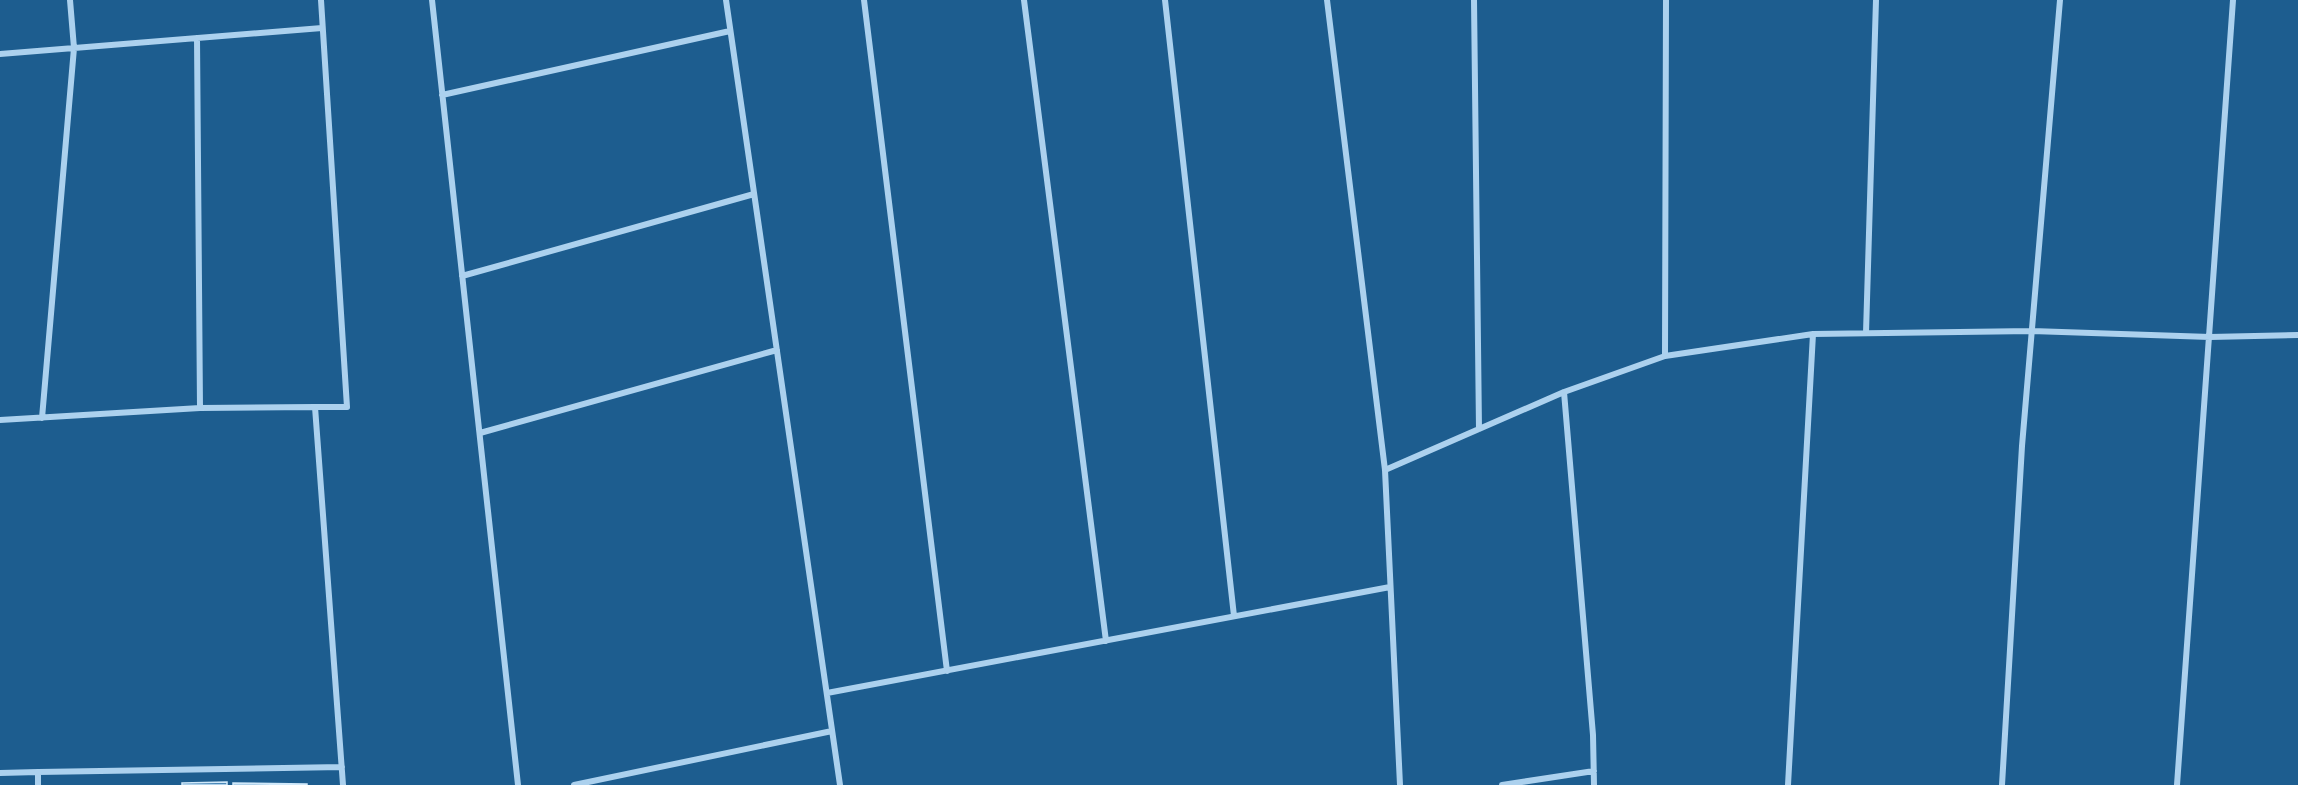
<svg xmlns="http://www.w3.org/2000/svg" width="2298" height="785" viewBox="0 0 2298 785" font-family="'Space Grotesk',sans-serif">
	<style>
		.building { fill: #4a88b8; stroke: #d1e9fa; stroke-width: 1.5 }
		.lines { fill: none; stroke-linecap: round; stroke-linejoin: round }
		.street { stroke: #acd1ee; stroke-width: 6 }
	</style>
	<rect width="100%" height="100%" fill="#1d5d8f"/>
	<path class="building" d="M227 782V785H182V783Z
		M233 783 307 784V785H233Z"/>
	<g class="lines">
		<path class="street" d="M321 0 347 407H315L343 785
			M432 0 518 785
			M726 0 840 785
			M864 0 947 671
			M1024 0 1106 641
			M1165 0 1234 616
			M1327 0 1385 470 1400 785
			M1474 0 1479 429
			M197 38 200 408
			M0 54 322 28
			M442 95 730 31
			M462 276 754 194
			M1866 333 1876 0
			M1665 356 1666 0
			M1564 392 1593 735 1594 785
			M42 418 74 48 70 0
			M0 420 200 408 315 407
			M480 433 777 350
			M1385 470 1564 392 1665 356 1813 334 2032 331 2210 337 2298 335
			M827 693 1390 587
			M38 772 342 767
			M0 773 38 772V785
			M574 785 832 731
			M1502 785 1594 771
			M1788 785 1813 334
			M2002 785 2022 446 2060 0
			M2177 785 2233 0"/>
	</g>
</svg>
